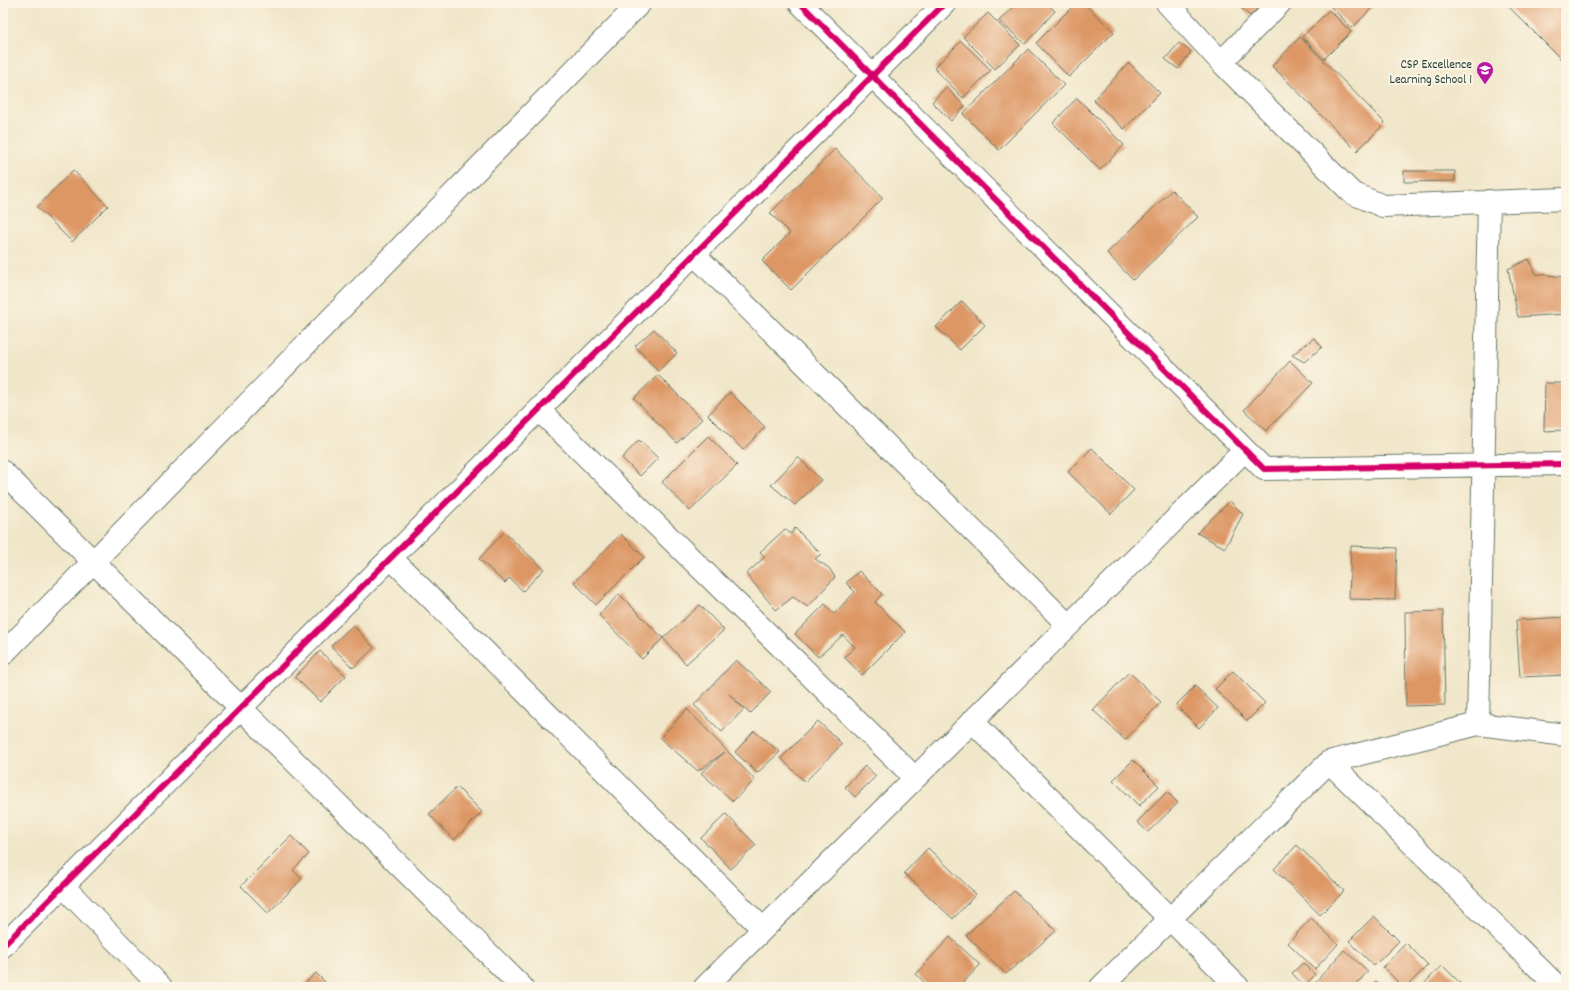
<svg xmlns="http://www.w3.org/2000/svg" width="1569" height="990" viewBox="0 0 1569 990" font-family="Dekko,sans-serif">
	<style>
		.building { fill: #dd9765 }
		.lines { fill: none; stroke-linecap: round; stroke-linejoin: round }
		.minor-casing { stroke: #687868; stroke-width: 24 }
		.tertiary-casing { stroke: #687868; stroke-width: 24 }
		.minor { stroke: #fff; stroke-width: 22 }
		.tertiary { stroke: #fff; stroke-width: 22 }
		.cycleway-casing { stroke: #fcf5e5; stroke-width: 8 }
		.cycleway { stroke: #d6006c; stroke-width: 6 }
		.labels { text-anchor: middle; stroke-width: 4; stroke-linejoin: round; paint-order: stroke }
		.poi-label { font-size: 13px; fill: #1f3d34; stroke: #fcf5e5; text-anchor: end }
	</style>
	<rect width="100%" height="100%" fill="#fcf5e5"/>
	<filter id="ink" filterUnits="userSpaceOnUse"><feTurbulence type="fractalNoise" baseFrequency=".025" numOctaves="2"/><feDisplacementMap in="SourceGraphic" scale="8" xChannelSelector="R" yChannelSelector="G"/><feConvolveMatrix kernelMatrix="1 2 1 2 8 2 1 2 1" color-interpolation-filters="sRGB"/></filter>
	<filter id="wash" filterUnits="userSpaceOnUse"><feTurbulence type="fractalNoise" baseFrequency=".012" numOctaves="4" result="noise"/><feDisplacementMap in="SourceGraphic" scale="16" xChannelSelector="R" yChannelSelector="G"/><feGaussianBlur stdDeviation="0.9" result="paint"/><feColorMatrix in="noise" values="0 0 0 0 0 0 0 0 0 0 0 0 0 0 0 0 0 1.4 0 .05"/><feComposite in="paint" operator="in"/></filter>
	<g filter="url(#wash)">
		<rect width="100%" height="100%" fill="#f0e6c9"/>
		<g id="blocks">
			<path class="building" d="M1016 3H1046L1055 11 1025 44 999 21Z
				M1076 3H1084L1114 32 1069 77 1036 43Z
				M1236 3H1263L1250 16Z
				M1335 3H1377L1352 28 1331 7Z
				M1505 3H1555L1566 14V64Z
				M1329 10 1351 32 1324 59 1302 37Z
				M988 13 1020 45 995 69 963 37Z
				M1300 37 1385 123 1357 151 1272 66Z
				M961 41 991 70 963 98 934 68Z
				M1179 43 1191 52 1178 69 1165 59Z
				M1028 49 1064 85 999 150 963 114Z
				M1129 63 1160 93 1124 129 1093 100Z
				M946 87 965 106 951 121 932 102Z
				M1077 98 1124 145 1100 170 1053 123Z
				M835 149 883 198 791 290 762 261 790 233 770 213Z
				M73 170 108 206 72 242 37 207Z
				M1404 171H1455V181L1404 182Z
				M1172 190 1198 217 1133 280 1107 253Z
				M1529 259 1536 274 1566 277V314L1518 317 1508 269Z
				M962 301 985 325 960 350 936 327Z
				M654 329 677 353 658 371 635 346Z
				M1314 338 1322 347 1304 362 1292 355Z
				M1290 361 1313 383 1266 431 1244 410Z
				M658 375 702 419 677 443 634 398Z
				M1545 383H1566V430L1544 431Z
				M730 392 765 427 743 450 708 415Z
				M708 436 737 465 690 511 662 482Z
				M639 440 658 458 640 476 622 458Z
				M1092 448 1134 490 1111 514 1068 472Z
				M798 457 821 480 795 505 771 485Z
				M1230 501 1243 514 1225 548 1197 533Z
				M795 528 821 554 815 559 829 568 835 577 808 607 793 597 776 610 746 574 765 557 760 552 785 529 791 534Z
				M504 532 544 569 523 591 509 578 505 583 479 559Z
				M621 534 644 557 596 605 574 582Z
				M1351 546 1397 548 1395 600 1349 599Z
				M859 571 882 594 875 602 905 632 862 675 844 657 855 647 843 635 818 657 795 634 825 604 834 614 855 592 846 583Z
				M619 594 663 638 642 659 599 615Z
				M700 605 724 630 686 664 663 638Z
				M1443 611 1445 705 1406 706 1405 612Z
				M1566 617V675L1520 677 1516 620Z
				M353 625 374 648 353 668 331 646Z
				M320 651 346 676 320 702 295 677Z
				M736 660 771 692 750 714 729 694 744 709 722 732 694 705Z
				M1233 671 1265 703 1247 721 1215 689Z
				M1129 672 1161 702 1125 740 1093 710Z
				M1195 686 1218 708 1199 728 1176 705Z
				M687 709 755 780 733 801 701 773 725 752 698 771 660 738Z
				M818 721 842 744 805 782 781 758Z
				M754 731 780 752 757 773 735 752Z
				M1133 760 1159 786 1139 806 1113 780Z
				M865 766 876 776 855 797 845 787Z
				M457 787 482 812 454 840 429 814Z
				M1167 792 1178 803 1148 832 1137 822Z
				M726 814 756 845 731 869 701 838Z
				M291 836 309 854 293 870 302 879 268 913 241 886Z
				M1297 845 1344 891 1320 915 1274 869Z
				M928 848 976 894 953 919 904 873Z
				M1014 891 1056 931 1006 974 966 935Z
				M1374 916 1399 941 1374 966 1349 941Z
				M1311 918 1338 944 1315 969 1288 943Z
				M950 937 980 965 959 987H929L916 974Z
				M1406 943 1428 965 1406 987H1403L1383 967Z
				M1344 950 1368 971 1354 987H1311Z
				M1303 963 1315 975 1304 986 1292 973Z
				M1442 965 1464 987H1421Z
				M316 973 330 987H301Z
				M1376 981 1382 987H1370Z"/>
		</g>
	</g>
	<g filter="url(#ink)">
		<use href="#blocks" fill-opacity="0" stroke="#687868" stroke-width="1"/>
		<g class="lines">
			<defs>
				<path id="minor" d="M800 3 1264 469 1566 464
					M1167 3 1221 62 1352 193 1383 206 1566 199
					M1221 62 1280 3
					M694 254 1068 625
					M539 410 915 778
					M3 472 522 987
					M391 558 763 929
					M972 721 1238 987
					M1478 724 1489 201
					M1329 762 1558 987
					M63 886 161 987
					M3 946 945 3
					M705 987 1245 450
					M1101 987 1329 762 1478 724 1566 735"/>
				<path id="tertiary" d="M3 654 640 3"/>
			</defs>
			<use href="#minor" class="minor-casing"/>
			<use href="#tertiary" class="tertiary-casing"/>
			<use href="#minor" class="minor"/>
			<use href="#tertiary" class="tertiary"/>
			<defs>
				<path id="cycleway" d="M800 3 1264 469 1566 464
					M3 946 945 3"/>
			</defs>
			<use href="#cycleway" class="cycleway-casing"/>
			<use href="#cycleway" class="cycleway"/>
		</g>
	</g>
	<defs>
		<symbol id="school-pin" viewBox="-11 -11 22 30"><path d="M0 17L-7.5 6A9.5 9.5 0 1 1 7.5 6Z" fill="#b5179e" stroke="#fcf5e5"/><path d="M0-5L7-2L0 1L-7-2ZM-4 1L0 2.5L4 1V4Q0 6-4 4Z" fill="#fff"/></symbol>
	</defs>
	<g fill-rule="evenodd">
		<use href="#school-pin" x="1475" y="60" width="20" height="27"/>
	</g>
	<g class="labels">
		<g class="poi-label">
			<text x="1472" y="68">CSP Excellence<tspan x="1472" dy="15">Learning School 1</tspan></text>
		</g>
	</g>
	<rect width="1569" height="990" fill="none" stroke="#fcf5e5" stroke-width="16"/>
</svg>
